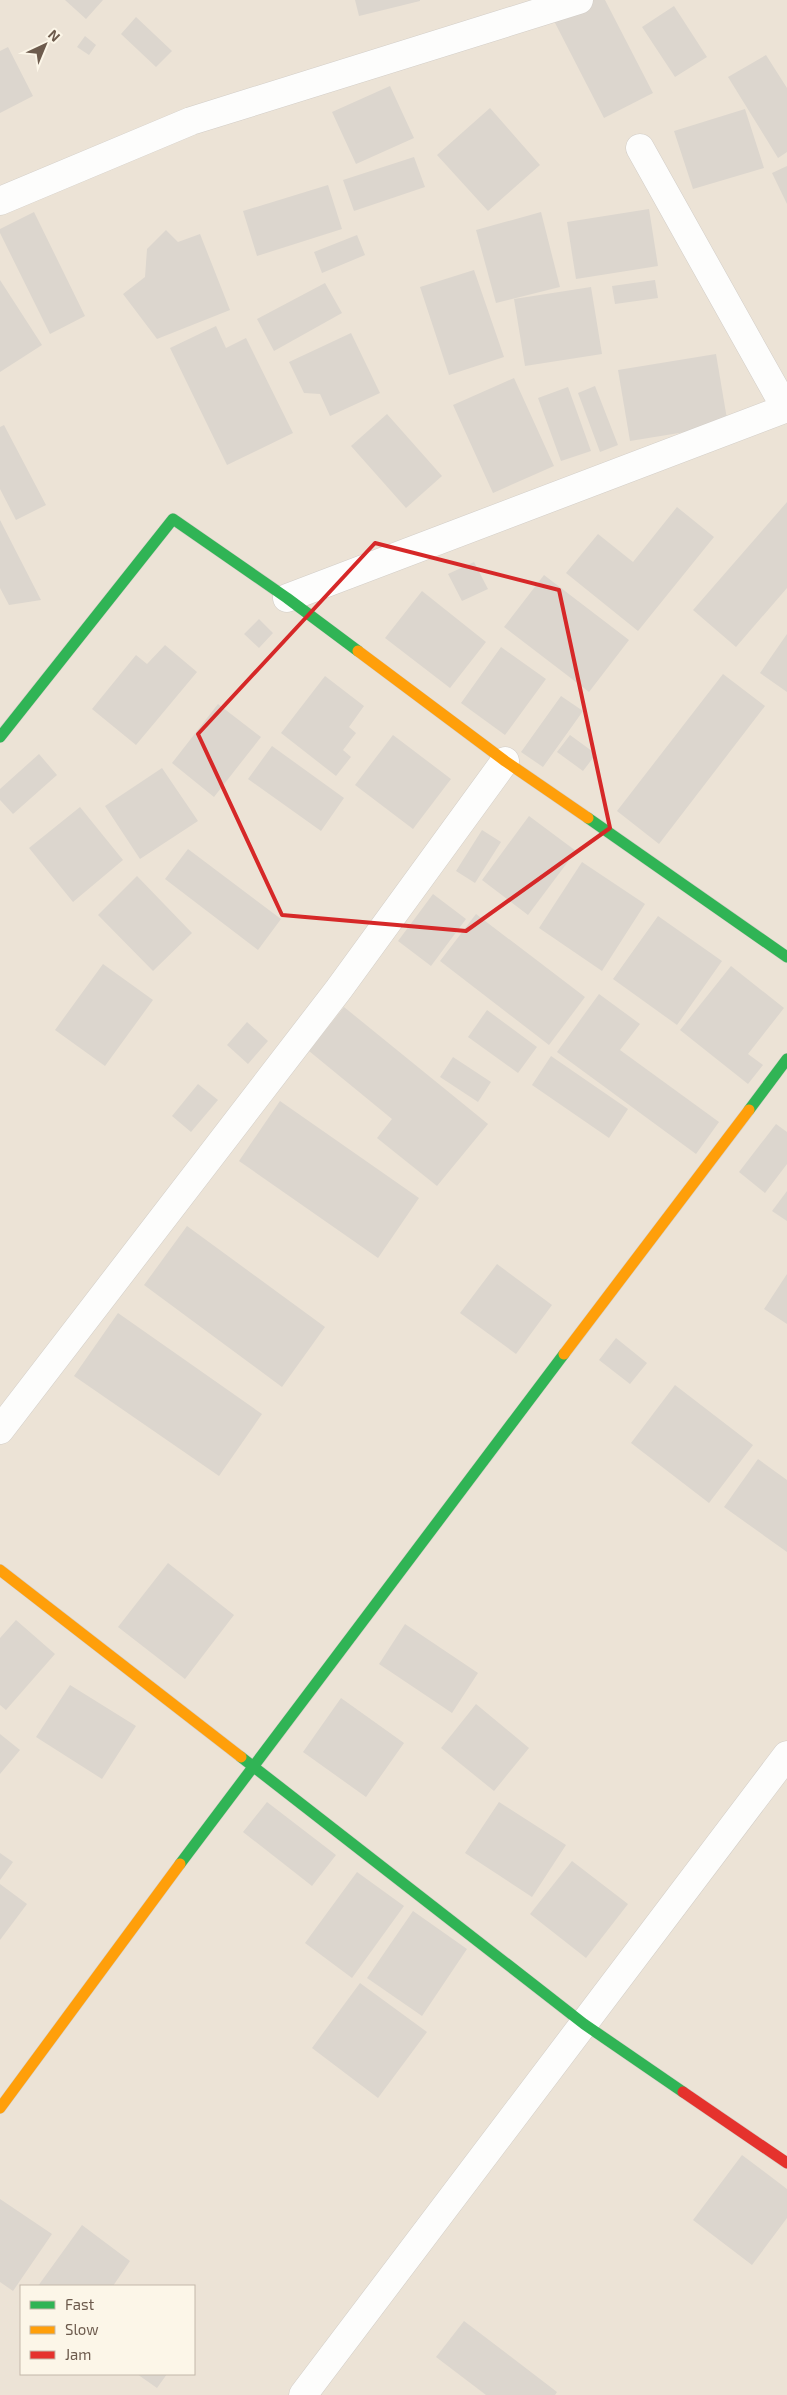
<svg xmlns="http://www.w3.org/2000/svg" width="787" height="2395" viewBox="0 0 787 2395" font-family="'Exo 2',sans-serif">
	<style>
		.residential { fill: #ece3d6; fill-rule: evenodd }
		.building { fill: #dcd6ce }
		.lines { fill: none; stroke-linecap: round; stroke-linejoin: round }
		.street-casing { stroke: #d2cdc7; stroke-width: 29 }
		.fast-casing { stroke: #d3cdc6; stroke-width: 12 }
		.slow-casing { stroke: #d3cdc6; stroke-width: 12 }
		.jam-casing { stroke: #d3cdc6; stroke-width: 12 }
		.street { stroke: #fdfdfc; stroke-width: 28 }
		.fast { stroke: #30b455; stroke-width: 11 }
		.slow { stroke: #ff9f0a; stroke-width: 11 }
		.jam { stroke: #e5322d; stroke-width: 11 }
		.marked { fill: none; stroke: #d62828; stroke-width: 4; stroke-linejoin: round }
	</style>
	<rect width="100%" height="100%" fill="#f3f0e8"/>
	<path class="residential" d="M0 0H787V2395H0ZM21 2286H194V2374H21Z"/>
	<path class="building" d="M65 0H103L86 19Z
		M355 0H420V1L359 16Z
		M590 0H605L653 93 604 118 553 19Z
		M674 6 707 57 675 77 642 27Z
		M136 17 172 51 156 67 121 34Z
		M85 36 96 45 89 55 77 47Z
		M8 47 33 96 0 113V51Z
		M766 55 787 88V152L778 158 728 77Z
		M390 86 414 138 356 164 332 112Z
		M490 108 540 165 488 211 437 155Z
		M745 109 764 168 693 189 674 131Z
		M414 157 425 187 354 211 343 180Z
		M787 166V204L772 173Z
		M328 185 342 229 257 256 243 211Z
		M649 209 658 266 576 279 567 222Z
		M34 212 85 316 50 334 0 233V229Z
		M541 212 560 287 496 303 476 230Z
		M166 230 178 242 200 234 230 310 157 339 123 294 145 277 147 249Z
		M357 235 365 255 322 273 314 252Z
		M474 270 504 357 449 375 420 287Z
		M0 280 42 345 0 372Z
		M655 280 658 298 615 304 612 286Z
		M325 283 342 313 274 351 257 319Z
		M591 287 602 354 525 366 514 299Z
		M216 326 226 348 246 338 293 433 227 465 170 348Z
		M351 333 380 393 330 416 320 394 304 393 289 362Z
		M716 354 728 425 630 441 618 370Z
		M514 378 554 466 493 493 453 405Z
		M595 386 618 445 600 452 578 393Z
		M568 387 591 451 561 461 538 398Z
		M387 414 442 476 406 508 351 446Z
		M4 425 46 505 16 520 0 489V427Z
		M787 502V588L736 647 693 610Z
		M677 507 714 537 638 631 566 573 598 534 633 562Z
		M0 520 41 600 9 605 0 588Z
		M474 562 488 589 462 601 448 574Z
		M544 575 629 640 589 692 504 627Z
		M422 591 486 642 450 688 385 638Z
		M259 619 273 633 259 648 244 634Z
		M787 634V692L760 673Z
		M165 645 197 672 136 745 92 709 136 655 147 664Z
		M501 647 546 679 505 735 461 703Z
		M723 674 765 706 659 844 617 811Z
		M325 676 364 706 349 727 356 733 343 750 351 757 336 776 281 733Z
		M561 696 583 711 543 767 521 752Z
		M218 704 261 737 214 797 172 763Z
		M393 735 451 779 413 829 355 785Z
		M570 735 596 754 583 771 557 752Z
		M272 746 344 798 321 831 248 779Z
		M39 754 57 775 13 814 0 800V789Z
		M162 768 198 821 140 859 105 806Z
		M80 807 123 860 73 902 29 848Z
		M529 816 576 851 528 915 482 880Z
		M482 830 501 842 475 883 456 871Z
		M188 849 281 919 258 950 165 879Z
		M582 862 645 904 602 971 539 928Z
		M137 876 192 933 153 971 98 915Z
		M433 894 466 919 431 966 398 941Z
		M476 914 585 997 549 1045 440 961Z
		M658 916 722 961 677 1025 613 979Z
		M103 964 153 1000 105 1066 55 1030Z
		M731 966 784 1008 748 1054 763 1065 748 1084 680 1030Z
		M599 994 640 1024 620 1050 719 1122 696 1154 557 1052Z
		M344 1007 488 1124 437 1186 377 1138 392 1119 309 1051Z
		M487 1010 537 1047 518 1073 468 1037Z
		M247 1022 268 1041 248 1064 227 1045Z
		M551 1056 628 1109 609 1138 532 1085Z
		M453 1057 491 1082 478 1102 440 1077Z
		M198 1084 218 1100 191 1132 172 1116Z
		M280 1101 419 1198 378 1258 239 1161Z
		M776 1124 787 1132V1164L765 1193 739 1172Z
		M787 1191V1221L772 1211Z
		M187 1226 325 1327 282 1387 144 1285Z
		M497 1264 552 1305 516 1354 460 1313Z
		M787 1274V1324L764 1309Z
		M118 1313 262 1414 219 1476 74 1376Z
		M616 1338 647 1363 630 1384 599 1360Z
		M675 1385 753 1445 709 1503 631 1443Z
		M758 1459 787 1480V1552L724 1507Z
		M168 1563 234 1615 185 1679 118 1627Z
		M16 1620 55 1654 6 1710 0 1705V1638Z
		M405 1624 478 1673 452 1713 379 1664Z
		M70 1685 136 1726 102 1779 36 1737Z
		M341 1698 404 1743 366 1797 303 1752Z
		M476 1704 529 1748 494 1791 441 1748Z
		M0 1734 20 1750 0 1774Z
		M267 1802 336 1855 312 1886 243 1832Z
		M499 1802 566 1845 532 1897 465 1853Z
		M0 1853 13 1862 0 1880Z
		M572 1861 628 1904 586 1958 530 1914Z
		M357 1872 404 1906 352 1978 305 1943Z
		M0 1884 27 1904 0 1940Z
		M413 1911 467 1949 422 2016 367 1978Z
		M360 1983 427 2032 378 2098 312 2048Z
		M742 2155 787 2189V2218L752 2265 693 2220Z
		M0 2199 52 2234 13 2291 0 2282Z
		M82 2225 130 2261 113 2286H38Z
		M464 2321 557 2392 555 2395H486L436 2357Z
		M137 2374H167L157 2388Z"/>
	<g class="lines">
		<defs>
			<path id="street" d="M640 148 786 409
				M0 201 191 121 579 0
				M287 598 787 408
				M0 1430 339 989 505 761
				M303 2395 787 1755"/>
			<path id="fast" d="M0 737 173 519 287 598 358 651
				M588 818 787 957
				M749 1110 787 1059
				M241 1757 584 2024 683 2092
				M180 1864 564 1354"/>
			<path id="slow" d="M358 651 505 761 588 818
				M564 1354 749 1110
				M0 1570 241 1757
				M0 2108 180 1864"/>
			<path id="jam" d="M683 2092 787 2163"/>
		</defs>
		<use href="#street" class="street-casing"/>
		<use href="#fast" class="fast-casing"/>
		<use href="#slow" class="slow-casing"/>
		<use href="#jam" class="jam-casing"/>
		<use href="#street" class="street"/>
		<use href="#fast" class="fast"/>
		<use href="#slow" class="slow"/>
		<use href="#jam" class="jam"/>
	</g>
	<path class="marked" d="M375 543 559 590 610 828 466 931 282 915 198 734Z"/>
	<rect x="20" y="2285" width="175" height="90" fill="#fcf6e8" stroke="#c3b8aa"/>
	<rect x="30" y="2301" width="25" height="8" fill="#30b455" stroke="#c3b8aa"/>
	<text x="65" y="2310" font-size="15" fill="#6d5b4d">Fast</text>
	<rect x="30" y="2326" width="25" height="8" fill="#ff9f0a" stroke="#c3b8aa"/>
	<text x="65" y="2335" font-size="15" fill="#6d5b4d">Slow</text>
	<rect x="30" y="2351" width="25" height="8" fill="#e5322d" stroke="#c3b8aa"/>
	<text x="65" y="2360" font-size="15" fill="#6d5b4d">Jam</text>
	<g transform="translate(45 45) rotate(44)" stroke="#fcf6e8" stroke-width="4" paint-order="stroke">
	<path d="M0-4L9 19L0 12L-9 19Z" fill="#6d5b4d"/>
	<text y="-8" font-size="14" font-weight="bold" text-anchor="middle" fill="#6d5b4d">N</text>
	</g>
</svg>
